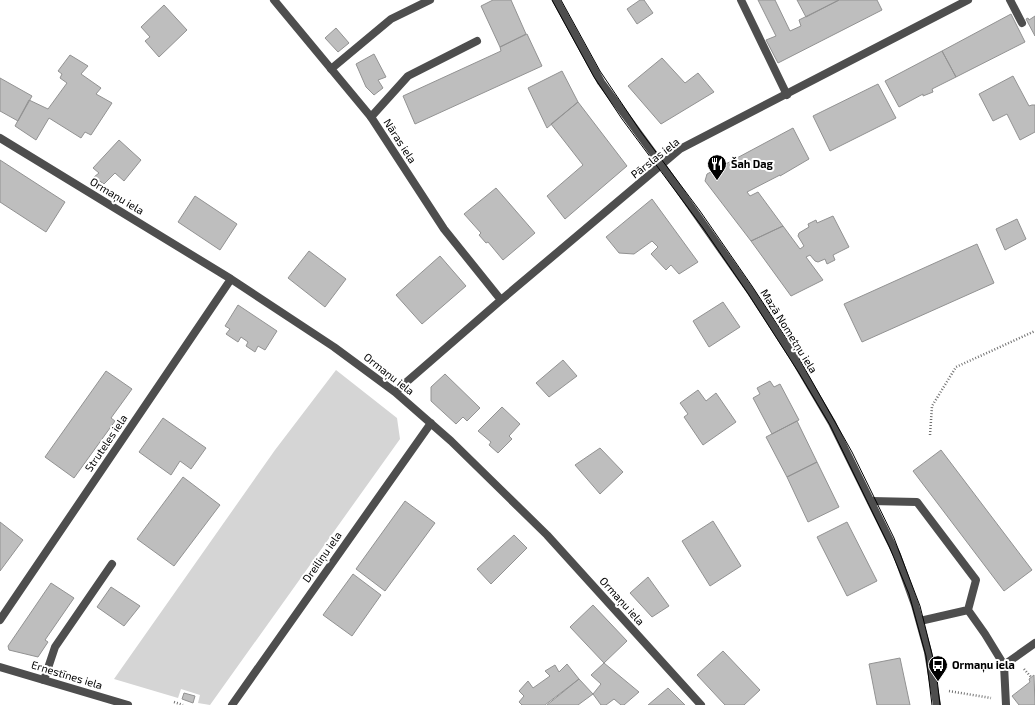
<svg xmlns="http://www.w3.org/2000/svg" width="1035" height="705" viewBox="0 0 1035 705" font-family="'Exo 2',sans-serif">
	<style>
		.green { fill: #d5d5d5 }
		.building { fill: #bebebe; stroke: #929292 }
		.lines { fill: none; stroke-linecap: round; stroke-linejoin: round }
		.path { stroke: #707070; stroke-width: 2.5; stroke-dasharray: 1 2; stroke-linecap: butt }
		.lane { stroke: #4e4e4e; stroke-width: 8 }
		.street { stroke: #4e4e4e; stroke-width: 8 }
		.tram { stroke: #000; stroke-width: 1 }
		.labels { text-anchor: middle; stroke-width: 4; stroke-linejoin: round; paint-order: stroke }
		.street-label { font-size: 11px; fill: #000; stroke: #fff }
		.poi-label { font-size: 11px; font-weight: bold; fill: #000; stroke: #fff; text-anchor: start }
	</style>
	<rect width="100%" height="100%" fill="#fff"/>
	<path class="green" d="M336 370 397 418 400 439 210 705 198 703 200 695 181 689 178 698 114 679 275 450Z"/>
	<path class="building" d="M493 0H511L526 34 500 47 481 6Z
		M640 0H644L653 13 637 24 627 9Z
		M758 0H775L790 31 801 26 799 20 839 0H877L882 10 778 63 766 40 776 36Z
		M797 0H839L806 17Z
		M164 5 187 30 159 57 145 41 150 37 141 27Z
		M1011 14 1025 42 956 77 942 51Z
		M1035 16V36L1026 19 1028 18 1029 20Z
		M336 28 349 43 338 52 325 38Z
		M527 34 542 66 415 124 403 96 501 51 500 47Z
		M942 51 956 77 932 89 933 92 923 96V94L899 107 885 81Z
		M374 54 386 77 378 80 383 88 374 95 366 87 356 64Z
		M70 55 88 66 81 74 101 88 96 94 112 103 91 135 85 132 81 138 49 118 36 140 15 126 29 100 48 109 67 83 60 78 62 74 58 71Z
		M662 58 685 83 698 73 714 92 661 124 628 86Z
		M562 71 578 102 547 128 528 88Z
		M1013 76 1029 106 1032 105H1035V132L1020 140 1007 114 993 121 979 94Z
		M0 78 32 96 18 121 0 111Z
		M878 84 896 118 830 151 813 116Z
		M578 102 627 166 565 219 547 196 583 165 551 124Z
		M793 128 809 159 780 176V175L747 192 750 196 758 192 783 226 751 241 705 181 707 174Z
		M119 140 141 160 124 181 115 173 104 184 94 177 99 173 93 168Z
		M0 160 65 202 46 232 0 202Z
		M496 188 535 233 503 260 488 242 486 243 479 235 481 233 464 214Z
		M195 196 237 224 220 250 178 222Z
		M652 199 698 262 679 274 671 265 666 270 651 254 658 247 652 241 634 254 619 253 606 237Z
		M833 216 849 247 833 255 835 260 827 264 825 259 818 262 815 261 810 255 806 257 823 280 791 296 751 241 783 226 800 249 804 246 798 236 799 233 809 227 808 224 816 220 817 223Z
		M1017 219 1026 239 1005 250 996 229Z
		M977 244 994 283 862 342 844 304Z
		M309 251 346 279 325 307 288 278Z
		M440 256 466 286 422 324 396 295Z
		M723 302 740 327 709 347 693 321Z
		M238 305 277 331 265 350 258 346 255 352 246 346 248 342 241 337 238 342 226 334 230 329 225 326Z
		M563 360 577 376 549 397 536 383Z
		M106 371 132 389 111 418 115 421 74 478 45 457Z
		M445 374 480 408 467 421 463 417 456 424 431 401V387Z
		M770 381 774 387 780 384 799 420 772 434 753 398 760 394 757 388Z
		M698 390 706 401 716 393 736 422 703 445 684 417 688 414 680 403Z
		M502 407 520 424 509 436 512 439 498 453 489 445 491 442 478 431Z
		M163 418 206 448 191 469 180 461 171 475 139 452Z
		M797 421 817 462 787 477 766 437Z
		M600 448 623 472 600 494 575 465Z
		M941 450 1032 570 1004 591 913 471Z
		M817 462 839 507 808 522 787 477Z
		M183 477 220 505 174 566 137 539Z
		M405 501 435 523 385 591 356 569Z
		M713 521 741 566 710 586 682 541Z
		M0 522 23 540 0 571Z
		M847 522 877 581 847 596 817 537Z
		M514 535 527 548 491 584 477 569Z
		M353 574 381 595 352 636 323 615Z
		M648 577 669 606 652 617 630 593Z
		M51 583 74 598 45 640 48 642 38 657 9 650 8 646Z
		M111 587 140 606 124 626 97 607Z
		M593 605 627 641 604 663 570 627Z
		M723 651 760 690 744 705H725L697 675Z
		M900 658 910 705H877L869 664Z
		M604 663 639 692 624 705H621L614 699 606 705H601L593 694 601 684 591 675Z
		M567 664 579 679 545 705H522L519 702 524 696 519 691 528 681 533 688 550 676 545 671 555 665 559 672Z
		M1034 675 1035 705H1019L1012 696 1030 682 1029 679Z
		M579 679 593 694 578 705H547Z
		M668 688 685 705H648Z
		M184 693 195 696 193 703 182 699Z"/>
	<g class="lines">
		<path class="path" d="M930 435 932 406 956 367 1035 331
			M1024 669 1031 677
			M949 691 991 698
			M174 702 183 705"/>
		<path class="lane" d="M741 0 787 95
			M1010 0 1022 23
			M331 69 391 19 430 0
			M371 117 408 76 477 41
			M871 501 917 502 976 580 968 610
			M920 621 968 610 985 634 1004 665 1006 705
			M1004 665 1035 643
			M44 680 55 647 112 564"/>
		<path class="street" d="M274 0 371 117 444 229 501 300
			M556 0 601 82 661 164 751 292 792 355 832 423 897 555 915 605 928 652 937 705
			M0 138 231 279 334 347 395 392 451 441 547 535 701 705
			M395 392 501 300 680 149 968 0
			M0 620 231 279
			M0 667 128 705
			M232 705 431 423"/>
		<path class="tram" d="M552 0 594 77 622 119 703 228 749 295 799 373 830 425 889 546 909 594 926 656 932 705
			M561 0 600 71 641 132 700 211 752 286 796 353 852 452 894 538 920 606 936 670 940 705"/>
	</g>
	<defs>
		<symbol id="restaurant-pin" viewBox="-11 -11 22 30"><path d="M0 17L-7.5 6A9.5 9.5 0 1 1 7.5 6Z" fill="#000" stroke="#fff"/><path d="M-5-6h1v4h1v-4h1v4h1v-4h1v5L-1.5 .5V6h-2V.5L-5-1ZM5-6V6H3V1.5H1.5Q1.5-4 5-6Z" fill="#fff"/></symbol>
		<symbol id="bus-pin" viewBox="-11 -11 22 30"><path d="M0 17L-7.5 6A9.5 9.5 0 1 1 7.5 6Z" fill="#000" stroke="#fff"/><path d="M-5-6H5V4H4V6H2V4H-2V6H-4V4H-5ZM-3.5-4V0h7V-4ZM-3.5 1.2v1.5H-2V1.2ZM2 1.2v1.5H3.5V1.2Z" fill="#fff"/></symbol>
	</defs>
	<g fill-rule="evenodd">
		<use href="#restaurant-pin" x="706" y="153" width="22" height="30"/>
		<use href="#bus-pin" x="927" y="654" width="22" height="30"/>
	</g>
	<g class="labels">
		<g class="street-label">
			<text transform="translate(400 141) rotate(57)" y="4">Nāras iela</text>
			<text transform="translate(655 158) rotate(-38)" y="4">Pārslas iela</text>
			<text transform="translate(117 196) rotate(31)" y="4">Ormaņu iela</text>
			<text transform="translate(789 331) rotate(58)" y="4">Mazā Nometņu iela</text>
			<text transform="translate(389 374) rotate(38)" y="4">Ormaņu iela</text>
			<text transform="translate(106 443) rotate(-56)" y="4">Struteles iela</text>
			<text transform="translate(322 557) rotate(-55)" y="4">Dreiliņu iela</text>
			<text transform="translate(622 601) rotate(48)" y="4">Ormaņu iela</text>
			<text transform="translate(67 675) rotate(17)" y="4">Ernestīnes iela</text>
		</g>
		<g class="poi-label">
			<text x="731" y="168">Šah Dag</text>
			<text x="952" y="669">Ormaņu iela</text>
		</g>
	</g>
</svg>
